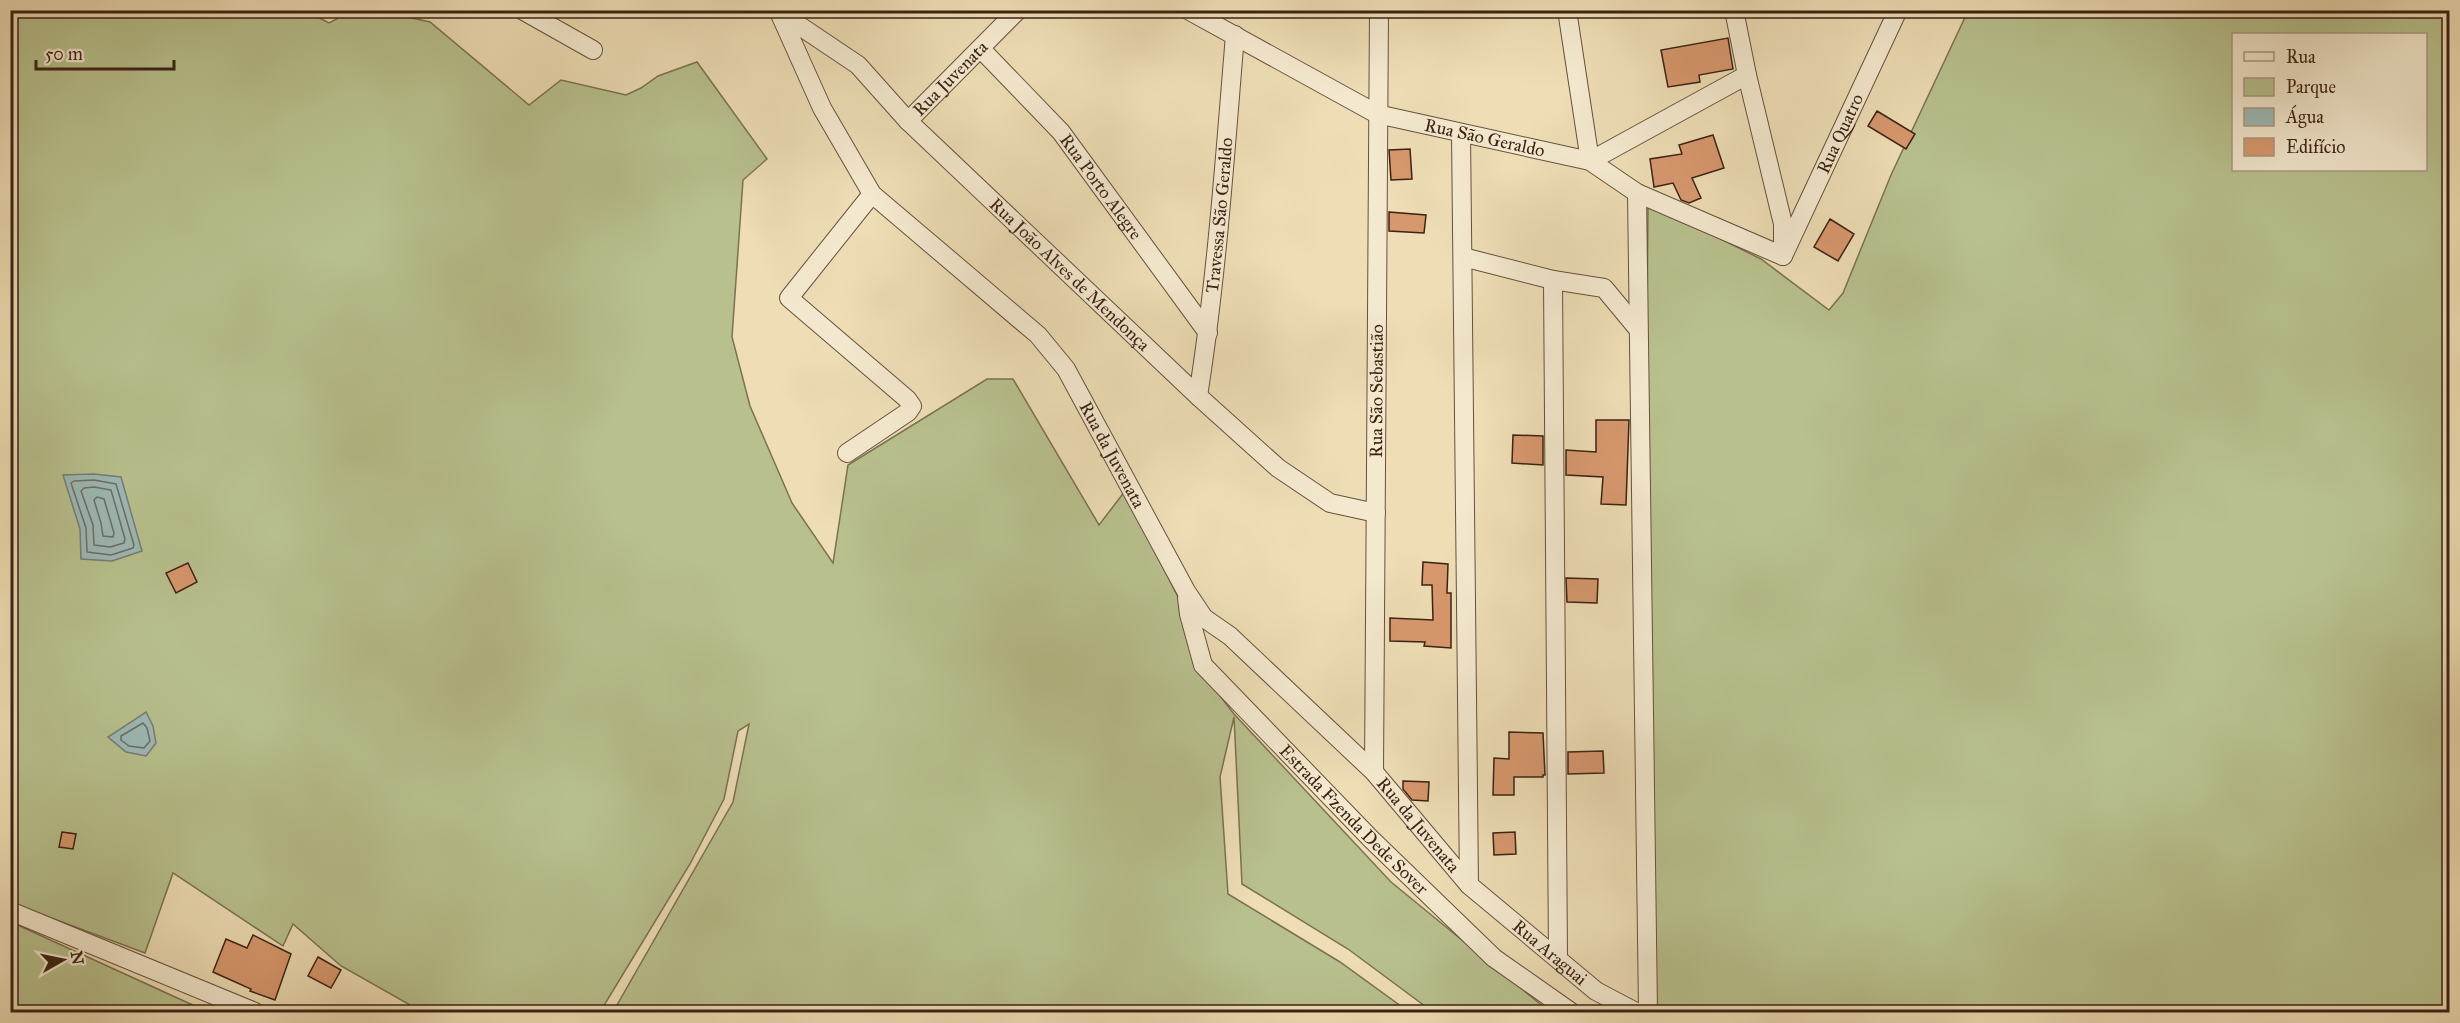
<svg xmlns="http://www.w3.org/2000/svg" width="2460" height="1023" viewBox="0 0 2460 1023" font-family="'IM FELL Great Primer',serif">
	<style>
		.green { fill: #b8c18e; stroke: #7a7251; stroke-width: 1.5; fill-rule: evenodd }
		.water { fill: #9dbab7; stroke: #767d76; stroke-width: 1.5 }
		.lines { fill: none; stroke-linecap: round; stroke-linejoin: round }
		.shore { stroke: #6c6e66; stroke-width: 1.5 }
		.building { fill: #d8986e; stroke: #3b2214; stroke-width: 1.5 }
		.minor-casing { stroke: #68513c; stroke-width: 20 }
		.minor { stroke: #f4e9cf; stroke-width: 18 }
		.labels { text-anchor: middle; stroke-width: 4.5; stroke-linejoin: round; paint-order: stroke }
		.street-label { font-size: 18px; fill: #3b2214; stroke: #f4e9cf }
	</style>
	<rect width="100%" height="100%" fill="#eeddb5"/>
	<filter id="stains"><feTurbulence type="fractalNoise" baseFrequency=".00333" numOctaves="4"/><feColorMatrix values="0 0 0 0 .2 0 0 0 0 .09 0 0 0 0 .02 0 0 0 .5 -.17"/></filter>
	<radialGradient id="worn" r=".72"><stop offset=".6" stop-color="#630" stop-opacity="0"/><stop offset="1" stop-color="#630" stop-opacity=".3"/></radialGradient>
	<path class="green" d="M304 10 329 23 352 11H380L430 22 529 105 561 80 626 95 641 88 658 76 697 62 767 159 743 180 732 337 750 406 792 503 833 563 848 465 987 379H1013L1099 525 1125 491 1178 597 1199 669 1234 714 1391 882 1550 1012H1433L1348 949 1242 884 1234 717 1220 777 1228 894 1340 962 1409 1012H613L733 802 749 724 738 731 724 799 690 864 600 1012H416L419 1010 341 966 293 924 283 946 173 873 145 953 11 903 10 11Z
		M1968 11H2449V1012H1656L1646 453 1648 203 1761 259 1829 310 1843 293 1891 175ZM2234 34H2426V170H2234Z
		M11 922 208 1012H14L10 975Z"/>
	<path class="water" d="M94 474 121 477 142 551 112 561 81 559 80 529 63 475Z
		M146 712 153 726 156 743 146 756 126 752 108 737Z"/>
	<g class="lines">
		<path class="shore" d="M94 480 116 484 134 545 133 548 111 555 87 552 86 528 71 483 74 481Z
			M94 487 111 490 125 539 124 543 110 547 94 545 93 525 81 491 84 488Z
			M97 497 104 499 114 533 113 537 103 536 101 523 94 500Z
			M143 723 147 728 150 741 144 748 129 746 121 740V736Z"/>
	</g>
	<path class="building" d="M1728 38 1733 69 1699 75 1700 82 1668 87 1661 50Z
		M1877 111 1915 134 1906 149 1868 126Z
		M1713 135 1724 168 1692 178 1701 198 1689 203 1681 200 1673 183 1654 187 1650 159 1682 154 1679 145Z
		M1410 149 1412 179 1391 180 1389 150Z
		M1389 212 1426 215 1424 233 1389 231Z
		M1830 219 1854 234 1838 261 1814 247Z
		M1596 420H1629L1626 505 1601 504 1603 477 1566 475V450L1596 452Z
		M1513 435 1543 436V465L1512 463Z
		M1423 562 1448 564 1447 593H1451V648L1424 646 1425 642 1390 641V618L1433 620 1432 585H1422Z
		M188 563 197 582 176 593 166 573Z
		M1566 578 1598 579 1597 603 1567 602Z
		M1509 732 1543 733 1545 775H1543V777H1514V795H1493L1494 758 1509 759Z
		M1603 751 1604 773 1568 774V752Z
		M1403 781 1429 782 1428 801 1412 800 1403 789Z
		M62 832 76 834 73 849 59 847Z
		M1515 832 1516 854 1494 855 1493 833Z
		M253 935 291 954 275 1000 250 991 251 989 213 972 226 939 247 948Z
		M318 957 341 970 331 988 308 976Z"/>
	<g class="lines">
		<defs>
			<g id="minor">
				<path d="M522 10 593 50"/>
				<path id="s1" d="M1188 10 1377 114 1590 161 1637 193 1783 256"/>
				<path d="M1567 10 1590 161 1747 75"/>
				<path d="M1734 10 1747 75 1783 224V249"/>
				<path id="s2" d="M779 12 822 108 872 194 1038 335 1066 369 1186 591 1204 618 1230 636 1374 772 1469 885 1596 991 1636 1012"/>
				<path id="s3" d="M779 12 858 65 908 121 1198 396 1278 468 1330 503 1376 513"/>
				<path id="s4" d="M981 49 1061 132 1208 333"/>
				<path id="s5" d="M908 121 1018 10"/>
				<path d="M1461 133 1469 885"/>
				<path d="M1637 193 1648 1012"/>
				<path id="s6" d="M1783 256 1898 10"/>
				<path d="M1463 257 1553 280 1604 288 1638 329"/>
				<path d="M1553 280 1558 957"/>
				<path id="s7" d="M1198 396C1217 276 1225 155 1235 35"/>
				<path d="M847 453 908 412 912 406 907 399 789 298 872 194"/>
				<path id="s8" d="M1187 598 1189 614 1203 665 1371 839 1494 958 1571 1012"/>
				<path id="s9" d="M1374 772 1379 10"/>
				<path d="M10 911 255 1012"/>
			</g>
		</defs>
		<use href="#minor" class="minor-casing"/>
		<use href="#minor" class="minor"/>
	</g>
	<g class="labels">
		<g class="street-label">
			<text dy="6" stroke="none"><textPath href="#s5" startOffset="60">Rua Juvenata</textPath></text>
			<text dy="6" stroke="none"><textPath href="#s6" startOffset="135">Rua Quatro</textPath></text>
			<text dy="6" stroke="none"><textPath href="#s1" startOffset="326">Rua São Geraldo</textPath></text>
			<text dy="6" stroke="none"><textPath href="#s4" startOffset="183">Rua Porto Alegre</textPath></text>
			<text dy="6" stroke="none"><textPath href="#s7" startOffset="182">Travessa São Geraldo</textPath></text>
			<text dy="6" stroke="none"><textPath href="#s3" startOffset="393">Rua João Alves de Mendonça</textPath></text>
			<text dy="6" stroke="none"><textPath href="#s9" startOffset="381">Rua São Sebastião</textPath></text>
			<text dy="6" stroke="none"><textPath href="#s2" startOffset="564">Rua da Juvenata</textPath></text>
			<text dy="6" stroke="none"><textPath href="#s8" startOffset="285">Estrada Fzenda Dede Sover</textPath></text>
			<text dy="6" stroke="none"><textPath href="#s2" startOffset="1050">Rua da Juvenata</textPath></text>
			<text dy="6" stroke="none"><textPath href="#s2" startOffset="1234">Rua Araguai</textPath></text>
		</g>
	</g>
	<rect width="2460" height="1023" fill="none" stroke="#eeddb5" stroke-width="36"/>
	<rect x="12" y="12" width="2436" height="999" fill="none" stroke="#3b2214" stroke-width="3"/>
	<rect x="18" y="18" width="2424" height="987" fill="none" stroke="#3b2214" stroke-width="1.5"/>
	<rect x="2232" y="33" width="195" height="138" fill="#f4e9cf" stroke="#aa9984" stroke-width="1.5"/>
	<rect x="2244" y="52" width="30" height="9" fill="#f4e9cf" stroke="#aa9984" stroke-width="1.5"/>
	<text x="2286" y="63" font-size="18" fill="#3b2214">Rua</text>
	<rect x="2244" y="78" width="30" height="18" fill="#b8c18e" stroke="#aa9984" stroke-width="1.5"/>
	<text x="2286" y="93" font-size="18" fill="#3b2214">Parque</text>
	<rect x="2244" y="108" width="30" height="18" fill="#9dbab7" stroke="#aa9984" stroke-width="1.5"/>
	<text x="2286" y="123" font-size="18" fill="#3b2214">Água</text>
	<rect x="2244" y="138" width="30" height="18" fill="#d8986e" stroke="#aa9984" stroke-width="1.5"/>
	<text x="2286" y="153" font-size="18" fill="#3b2214">Edifício</text>
	<g transform="translate(63 960) rotate(81)" stroke="#f4e9cf" stroke-width="4.5" paint-order="stroke">
	<path d="M0-4.5L10 22L0 15L-10 22Z" fill="#3b2214"/>
	<text y="-9" font-size="16" font-weight="bold" text-anchor="middle" fill="#3b2214">N</text>
	</g>
	<path d="M36 60v9h138v-9" fill="none" stroke="#3b2214" stroke-width="3"/>
	<text x="45" y="60" font-size="18" fill="#3b2214" stroke="#f4e9cf" stroke-width="4.5" paint-order="stroke">50 m</text>
	<rect width="100%" height="100%" filter="url(#stains)"/>
	<rect width="100%" height="100%" fill="url(#worn)"/>
</svg>
